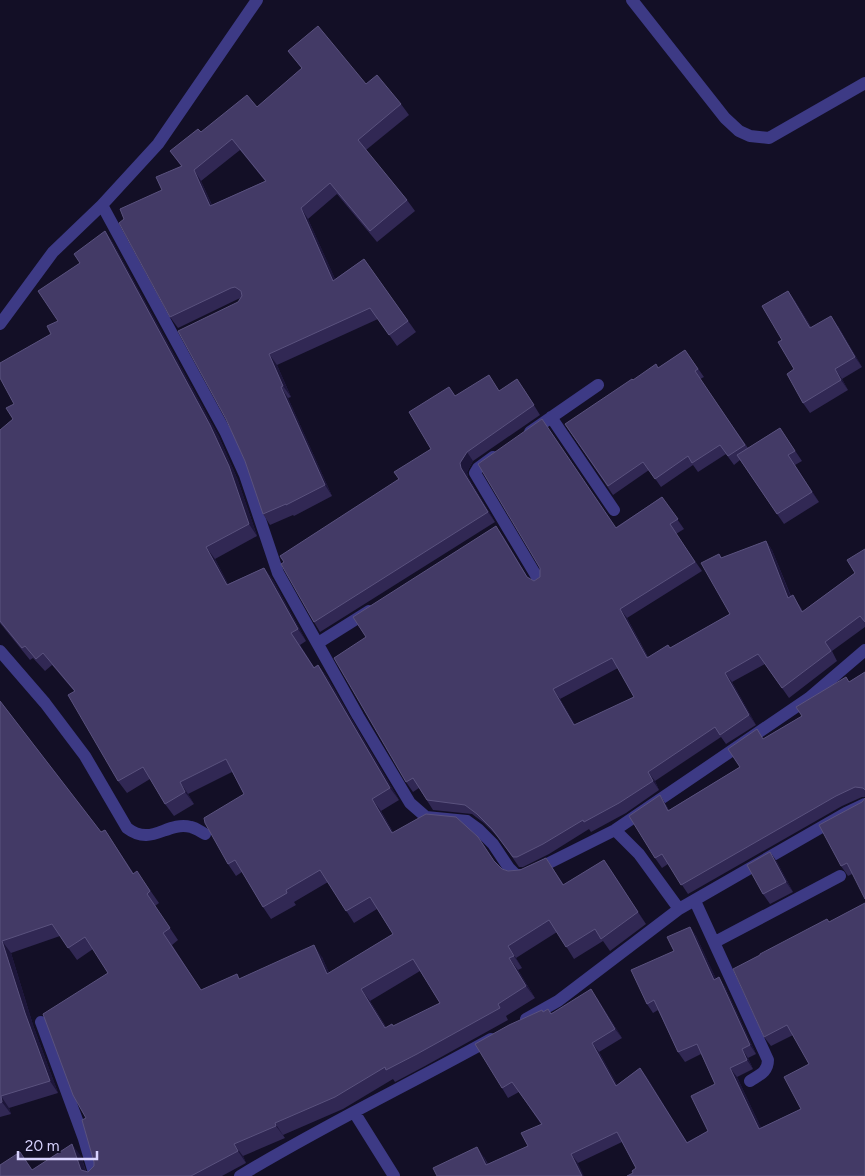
<svg xmlns="http://www.w3.org/2000/svg" width="865" height="1176" viewBox="0 0 865 1176" font-family="Figtree,sans-serif">
	<style>
		.lines { fill: none; stroke-linecap: round; stroke-linejoin: round }
		.minor { stroke: #3d3a85; stroke-width: 12 }
		.wall { fill: #312854; fill-rule: evenodd }
		.shaded-wall { fill: #1d163a }
		.building { fill: #433a66; stroke: #5a527e; fill-rule: evenodd }
	</style>
	<rect width="100%" height="100%" fill="#130f26"/>
	<g class="lines">
		<path class="minor" d="M257 0 158 144 102 205 226 433 245 475 278 573 358 716 410 803 426 817 467 821 478 829 493 844 509 868 516 875H525L615 830 809 698 865 650
			M632 0 725 118 739 131 750 136 769 138 865 83
			M0 324 53 252 102 205
			M551 417 614 510
			M530 432 598 385
			M493 457 478 468 475 473 540 582
			M318 643 369 611
			M0 651 45 703 85 756 127 828C152 847 166 821 191 827 196 828 201 832 205 834
			M615 830 639 854 679 909
			M695 901 768 1060C768 1072 759 1075 750 1081
			M715 942 840 876
			M526 1019 558 1001 679 909 846 813 865 804
			M41 1022 84 1139 95 1176
			M354 1112 394 1176
			M240 1176C322 1126 408 1085 491 1039"/>
	</g>
	<path class="wall" d="M288 51 366 84 401 104 409 115 366 150 407 200 415 211 377 242 337 194 308 219 335 279 364 259 416 332 397 346 378 319 277 365 291 397 288 398 332 496 294 516 293 515 270 525 263 514 238 302 241 298 238 299 178 328 170 317 162 190 181 166 170 151 201 132 257 107 302 69ZM240 150 265 181 212 205 201 181Z
		M105 231 113 243 219 437 237 478 257 536 215 559 228 584 264 568 273 580 306 641 300 645 314 667 318 665 327 677 399 800 381 811 393 832 495 862 502 869 508 871 520 870 546 858 564 885 604 860 646 924 610 951 603 941 574 959 557 932 516 958 522 968 518 970 535 998 506 1016 508 1020 425 1066 395 1082 393 1079 343 1109 283 1135 285 1138 243 1156 246 1163 222 1176H0L32 1170 81 1156 86 1171 88 1172 94 1166V1162L86 1118 108 973 93 949 77 960 60 936 11 953 33 1025 58 1093 9 1108 11 1114 0 1117V701L101 832 105 830 134 874 145 883 159 903 155 906 178 940 172 945 201 990 322 957 329 973 393 934 377 909 354 923 328 882 294 902 296 905 271 919 263 907 242 872 236 876 228 864 244 794 232 772 188 794 194 804 174 816 165 804 150 779 127 793 118 781 74 691 52 665 45 671 33 658 30 660 0 623V430L13 419 14 404 58 321 80 263ZM420 971 440 1003 394 1026 386 1027 370 1001Z
		M788 291 795 301 811 327 838 326 862 367 842 379 848 390 810 413 803 403 794 369Z
		M685 350 704 377 700 379 748 448 780 428 802 461 795 465 819 502 784 524 740 460 734 465 726 454 698 472 693 465 661 487 649 470 613 495 565 424 633 380 658 368Z
		M449 387 455 396 499 391 524 389 540 415 473 461 467 472 468 477 495 522 320 632 314 622 284 562 399 479 431 449Z
		M662 497 684 529 676 534 702 571 627 618 648 657 670 648 730 614 719 554 722 558 766 541 772 550 791 596 799 605 803 611 855 573 865 549V627L832 651 837 661 789 698 765 664 732 682 756 725 726 744 721 737 655 781 659 790 626 813 591 832 589 829 549 854 523 867H519L499 838 484 823 472 814 433 810 419 788 413 792 406 782 366 637 503 536 528 578 534 581ZM618 668 634 697 575 725 560 699Z
		M865 672V797H862L842 806 688 894 668 864 662 868 655 858 660 795 669 810 740 767 764 739 802 716 846 677 849 682Z
		M862 802 852 874 848 876 841 866Z
		M770 852 777 862 793 892 770 904 763 894Z
		M829 922 865 1176 633 1173 636 1168 622 1142 578 1163 437 1176 484 1157 488 1164 528 1146 541 1124 519 1092 508 1098 502 1088 543 1012 551 1013 597 998 622 1038 599 1052 617 1085 640 1068 687 1142 708 1131 715 1084 701 1054 685 1062 678 1052 658 1010 653 1013 647 1004 674 951 690 927 696 936 716 979 719 977 725 987 756 1054 748 1058 753 1069 737 1077 761 1128 801 1109 809 1064 793 1035 771 1046 764 1037Z"/>
	<path class="shaded-wall" d="M194 170 201 181 217 217 210 206Z
		M301 208 308 219 341 292 333 281Z
		M105 231 113 243 219 437 237 478 257 536 249 524Z
		M788 291 795 301 817 338 810 328Z
		M831 316 838 326 862 367 855 357Z
		M269 354 277 365 291 397 283 386Z
		M835 369 842 379 848 390 841 380Z
		M281 387 288 398 332 496 325 485Z
		M467 452 473 461 467 472 468 477 495 522 488 512 461 468 460 463Z
		M788 455 795 465 819 502 812 492Z
		M496 526 503 536 533 587 527 577Z
		M766 541 772 550 795 607 788 598Z
		M206 547 215 559 235 597 227 585Z
		M264 568 273 580 306 641 298 629Z
		M793 595 799 605 809 621 802 612Z
		M620 609 627 618 653 668 647 658Z
		M318 665 327 677 399 800 390 788Z
		M725 673 732 682 756 725 749 715Z
		M553 689 560 699 581 734 574 725Z
		M648 772 655 781 659 790 653 781Z
		M180 782 188 794 194 804 185 792Z
		M660 795 666 805 674 821 668 811Z
		M372 799 381 811 400 845 392 833Z
		M770 852 777 862 793 892 786 882Z
		M604 860 612 871 646 924 638 912Z
		M690 927 696 936 721 989 714 980Z
		M2 941 11 953 33 1025 58 1093 50 1081 25 1013Z
		M314 945 322 957 335 986 327 974Z
		M508 946 516 958 522 968 514 956Z
		M509 958 518 970 535 998 526 986Z
		M719 977 725 987 756 1054 750 1045Z
		M361 989 370 1001 393 1040 385 1028Z
		M591 989 597 998 622 1038 615 1029Z
		M592 1043 599 1052 623 1095 616 1086Z
		M742 1049 748 1058 753 1069 747 1060Z
		M640 1068 647 1077 693 1152 687 1143Z
		M730 1068 737 1077 766 1138 759 1129Z
		M1 1096 9 1108 11 1114 2 1102Z
		M275 1123 285 1138 276 1126Z
		M72 1144 81 1156 87 1176 81 1170Z
		M234 1144 243 1156 246 1163 238 1151Z
		M477 1147 484 1157 492 1175 486 1165Z
		M571 1154 578 1163 584 1176H582Z"/>
	<path class="building" d="M318 26 366 84 377 75 401 104 358 140 407 200 370 231 330 183 301 208 333 281 364 259 408 321 389 335 370 308 269 354 283 386 281 387 325 485 286 505V504L263 514 245 461 226 419 178 331 238 302 242 296 241 291 235 287 231 288 170 317 119 223 124 219 120 209 162 190 156 177 182 166 170 151 198 129 201 132 247 95 257 107 302 68 288 51ZM232 139 266 181 210 206 194 170Z
		M105 231 210 425 229 466 249 524 206 547 227 585 264 568 298 629 291 633 314 668 318 665 390 788 372 799 392 833 426 814 456 817 478 837 494 861 502 869 508 871 520 870 546 858 563 885 604 860 638 912 601 939 595 929 566 947 549 920 508 946 514 956 509 958 526 986 498 1004 500 1008 417 1054 386 1070 385 1067 335 1097 275 1123 276 1126 234 1144 238 1151 191 1176H0V1165L20 1152 32 1170 72 1144 81 1170 88 1172 94 1166V1162L82 1120 86 1118 73 1095 43 1014 108 973 85 937 68 948 52 924 2 941 25 1013 50 1081 1 1096 2 1102 0 1103V701L101 832 105 830 133 874 137 871 150 891 147 894 170 928 163 933 201 990 237 974 239 979 314 945 327 974 393 934 370 897 346 911 320 870 286 890 287 893 263 907 235 860 228 864 205 823 204 818 244 794 226 759 180 782 185 792 165 804 143 767 118 781 68 695 75 691 43 653 36 659 25 646 22 648 0 621V430L13 419 6 408 14 404 0 378V363L51 334 47 326 58 321 38 291 80 263 74 254ZM413 959 440 1003 393 1026 392 1024 385 1028 361 989Z
		M788 291 810 328 831 316 855 357 835 369 841 380 803 403 787 374 794 369 778 342 782 340 762 306Z
		M685 350 698 369 695 371 745 445 728 456 720 445 692 463 688 456 655 479 643 462 608 486 565 424 632 379 633 380 656 364 658 368Z
		M489 375 499 391 517 379 534 405 467 452 460 463 461 468 488 512 314 622 281 564 284 562 280 556 399 479 394 472 431 449 409 412 449 387 455 396Z
		M542 419 616 528 662 497 678 519 670 524 695 562 620 609 647 658 668 645 670 648 730 614 701 563 719 554 721 558 766 541 788 598 793 595 802 612 855 573 847 560 865 549V622L860 616 825 642 831 651 782 688 758 654 725 673 749 715 720 735 715 727 648 772 653 781 619 803 584 822 583 820 543 844 517 857H513L492 829 477 814 465 805 427 800 413 778 406 782 334 658 366 637 353 617 496 526 527 577 534 581 540 577V568L478 464ZM612 658 634 697 574 725 553 689Z
		M780 428 795 451 788 455 812 492 777 514 737 455Z
		M865 672V790L863 788 855 787 836 796 681 885 662 854 655 858 629 816 660 795 668 811 740 767 728 749 757 729 763 739 802 716 796 707 846 677 849 682Z
		M865 798V899L847 863 841 866 819 825 862 802Z
		M770 852 786 882 763 894 747 865Z
		M865 903V1176H627L633 1173 632 1171 636 1168 617 1132 571 1154 582 1176H437L433 1168 477 1147 486 1165 528 1146 521 1133 542 1124 512 1082 502 1088 475 1044 509 1025 542 1010 543 1012 548 1009 551 1014 591 989 615 1029 592 1043 616 1086 640 1068 687 1143 708 1131 691 1096 715 1084 697 1044 678 1052 654 1000 647 1004 631 970 674 951 667 937 690 927 714 980 719 977 750 1045 742 1049 747 1060 730 1068 759 1129 801 1109 784 1077 809 1064 787 1025 764 1037 733 969 760 955V954L827 919 829 922Z"/>
	<path d="M18 1151v8h79v-8" fill="none" stroke="#d9d4ff" stroke-width="2.5"/>
	<text x="25" y="1151" font-size="15" fill="#d9d4ff" stroke="#130f26" stroke-width="4" paint-order="stroke">20 m</text>
</svg>
